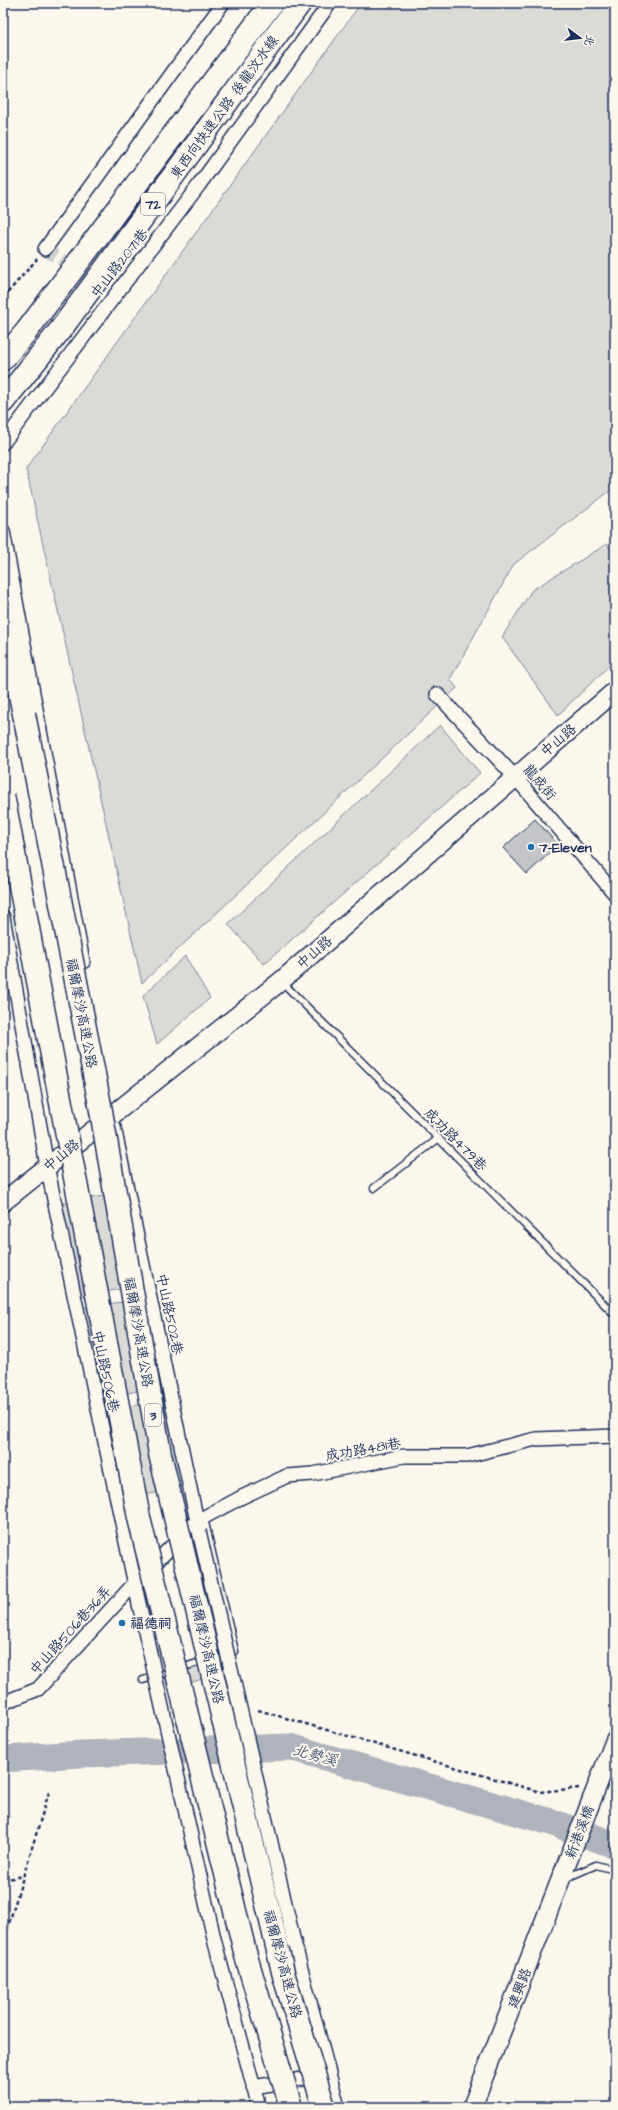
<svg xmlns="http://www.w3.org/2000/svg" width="618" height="2110" viewBox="0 0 618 2110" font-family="'Architects Daughter','LXGW WenKai TC',sans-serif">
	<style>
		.green { fill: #dadad7; stroke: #7a849a }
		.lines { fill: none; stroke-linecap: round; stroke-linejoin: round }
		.river { stroke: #afb3bb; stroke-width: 27 }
		.building { fill: #c3c5c9; stroke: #1b2f5e }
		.street-tunnel { stroke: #cecfd0; stroke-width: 13; stroke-dasharray: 13 6; stroke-linecap: butt }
		.lane-casing { stroke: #1b2f5e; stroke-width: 9 }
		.street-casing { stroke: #1b2f5e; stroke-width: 16 }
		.secondary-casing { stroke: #1b2f5e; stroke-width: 21 }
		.highway-casing { stroke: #1b2f5e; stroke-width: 25 }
		.path { stroke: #1b2f5e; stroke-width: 2.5; stroke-dasharray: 4 3; stroke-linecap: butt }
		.lane { stroke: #fbf7ec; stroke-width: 6 }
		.street { stroke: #fbf7ec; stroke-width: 13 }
		.secondary { stroke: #fbf7ec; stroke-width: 18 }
		.highway { stroke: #fbf7ec; stroke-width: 22 }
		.street-bridge-casing { stroke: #1b2f5e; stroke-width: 16; stroke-linecap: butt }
		.highway-bridge-casing { stroke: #1b2f5e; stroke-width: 25; stroke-linecap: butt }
		.street-bridge { stroke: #fbf7ec; stroke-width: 13 }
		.highway-bridge { stroke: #fbf7ec; stroke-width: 22 }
		.poi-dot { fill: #1f6fb2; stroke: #fbf7ec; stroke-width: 1.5 }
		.labels { text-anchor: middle; stroke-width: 4; stroke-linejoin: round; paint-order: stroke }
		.shield { fill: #fbf7ec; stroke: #5e6b89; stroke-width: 1 }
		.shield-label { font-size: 13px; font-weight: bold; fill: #1b2f5e }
		.street-label { font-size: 14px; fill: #1b2f5e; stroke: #fbf7ec }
		.poi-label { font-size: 14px; font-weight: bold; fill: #1b2f5e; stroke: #fbf7ec; text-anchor: start }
		.water-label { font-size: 15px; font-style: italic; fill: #47577a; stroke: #fbf7ec }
	</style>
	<rect width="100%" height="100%" fill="#fbf7ec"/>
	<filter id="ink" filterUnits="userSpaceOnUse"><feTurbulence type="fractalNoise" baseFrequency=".025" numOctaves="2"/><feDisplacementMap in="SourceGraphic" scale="8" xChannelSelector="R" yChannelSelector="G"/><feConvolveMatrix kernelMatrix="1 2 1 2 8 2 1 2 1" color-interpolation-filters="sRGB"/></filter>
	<g filter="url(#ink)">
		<path class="green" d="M361 3H615V487L514 564 450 679 457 688 142 983 26 469Z
			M607 544 615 555V660L558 715 502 637 532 590Z
			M440 725 480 773 264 964 228 924Z
			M185 956 210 998 157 1044 143 996Z
			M124 1192 139 1286 80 1296 61 1204Z
			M141 1299 160 1386 100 1399 82 1308Z
			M166 1400 184 1487 121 1500 104 1411Z
			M216 1658 220 1674 168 1689 164 1673Z"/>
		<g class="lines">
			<path class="river" d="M3 1759 81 1754 290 1747 551 1822 615 1845"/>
		</g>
		<path class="building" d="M535 819 558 845 527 874 503 848Z"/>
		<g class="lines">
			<path class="street-tunnel" d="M45 249 114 296"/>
			<defs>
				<path id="lane" d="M282 982 615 1315
					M374 1188 439 1138
					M143 1680 235 1651 204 1518
					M566 1878 596 1865 615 1870"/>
				<path id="street" d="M45 249 223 3
					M3 443 199 185 330 3
					M3 531 83 962
					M437 694 515 777 615 894
					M3 917 47 1166 139 1604
					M114 1127 199 1531
					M3 1701H8L38 1689 134 1584 197 1521 242 1497 287 1476 313 1474 404 1456H467L536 1439 615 1436
					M294 1942 338 2107
					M215 1943 259 2107
					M253 2087 321 2076"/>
				<path id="secondary" d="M3 1202 281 981 615 691
					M472 2107 615 1740"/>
				<path id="highway" d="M3 359 26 332 272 3
					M3 402 61 329 300 3
					M3 614 24 714"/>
			</defs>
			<use href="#lane" class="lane-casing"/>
			<use href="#street" class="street-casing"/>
			<use href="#secondary" class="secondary-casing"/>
			<use href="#highway" class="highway-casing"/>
			<path class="path" d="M3 298 37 259
				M258 1710 540 1792 579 1788
				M3 1880 23 1876
				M3 1943 49 1792"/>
			<use href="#lane" class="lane"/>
			<use href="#street" class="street"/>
			<use href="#secondary" class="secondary"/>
			<use href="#highway" class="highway"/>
			<defs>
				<path id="street-bridge" d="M199 1531 294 1942
					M139 1604 215 1943"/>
				<path id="highway-bridge" d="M24 714 100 1105 160 1454 284 1976 324 2107
					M3 795 139 1518 246 1956 291 2107"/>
			</defs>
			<use href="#street-bridge" class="street-bridge-casing"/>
			<use href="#highway-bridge" class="highway-bridge-casing"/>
			<use href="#street-bridge" class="street-bridge"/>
			<use href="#highway-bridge" class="highway-bridge"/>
		</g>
	</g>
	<g class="poi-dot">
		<circle cx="531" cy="847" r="4"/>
		<circle cx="122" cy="1623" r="4"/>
	</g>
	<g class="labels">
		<g class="shield">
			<rect x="141" y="193" width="24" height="22" rx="3"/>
			<rect x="145" y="1404" width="16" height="22" rx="3"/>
		</g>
		<g class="shield-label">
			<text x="153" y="209">72</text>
			<text x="153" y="1420">3</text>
		</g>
		<g class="street-label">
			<text transform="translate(224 107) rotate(-54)" y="5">東西向快速公路 後龍汶水線</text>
			<text transform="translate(119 263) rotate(-52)" y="5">中山路2071巷</text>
			<text transform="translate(558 740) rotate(-40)" y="5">中山路</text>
			<text transform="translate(540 782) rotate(49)" y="5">龍成街</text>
			<text transform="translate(314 952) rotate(-41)" y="5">中山路</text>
			<text transform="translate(82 1013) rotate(79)" y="5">福爾摩沙高速公路</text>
			<text transform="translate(456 1139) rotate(45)" y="5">成功路479巷</text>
			<text transform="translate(61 1155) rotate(-39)" y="5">中山路</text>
			<text transform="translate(170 1314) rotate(78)" y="5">中山路502巷</text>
			<text transform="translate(139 1332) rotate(80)" y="5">福爾摩沙高速公路</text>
			<text transform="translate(106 1371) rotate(78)" y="5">中山路506巷</text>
			<text transform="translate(363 1449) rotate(-10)" y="5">成功路481巷</text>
			<text transform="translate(70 1630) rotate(-48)" y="5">中山路506巷36弄</text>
			<text transform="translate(207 1649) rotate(77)" y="5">福爾摩沙高速公路</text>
			<text transform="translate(579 1832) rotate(-69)" y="5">新港溪橋</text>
			<text transform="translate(283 1964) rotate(75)" y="5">福爾摩沙高速公路</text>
			<text transform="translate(519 1988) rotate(-69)" y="5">建興路</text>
		</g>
		<g class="poi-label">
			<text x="539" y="852">7-Eleven</text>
			<text x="130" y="1628">福德祠</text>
		</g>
		<g class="water-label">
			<text transform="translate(315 1755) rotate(15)" y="5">北勢溪</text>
		</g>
	</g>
	<rect width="618" height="2110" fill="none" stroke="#fbf7ec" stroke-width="16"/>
	<rect x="8" y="8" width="602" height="2094" fill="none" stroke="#1b2f5e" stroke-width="1.5" filter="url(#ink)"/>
	<g transform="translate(580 38) rotate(105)" stroke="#fbf7ec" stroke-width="3" paint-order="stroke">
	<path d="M0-3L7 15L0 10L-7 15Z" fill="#1b2f5e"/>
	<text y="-6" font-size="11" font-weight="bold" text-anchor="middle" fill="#1b2f5e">北</text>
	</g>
</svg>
